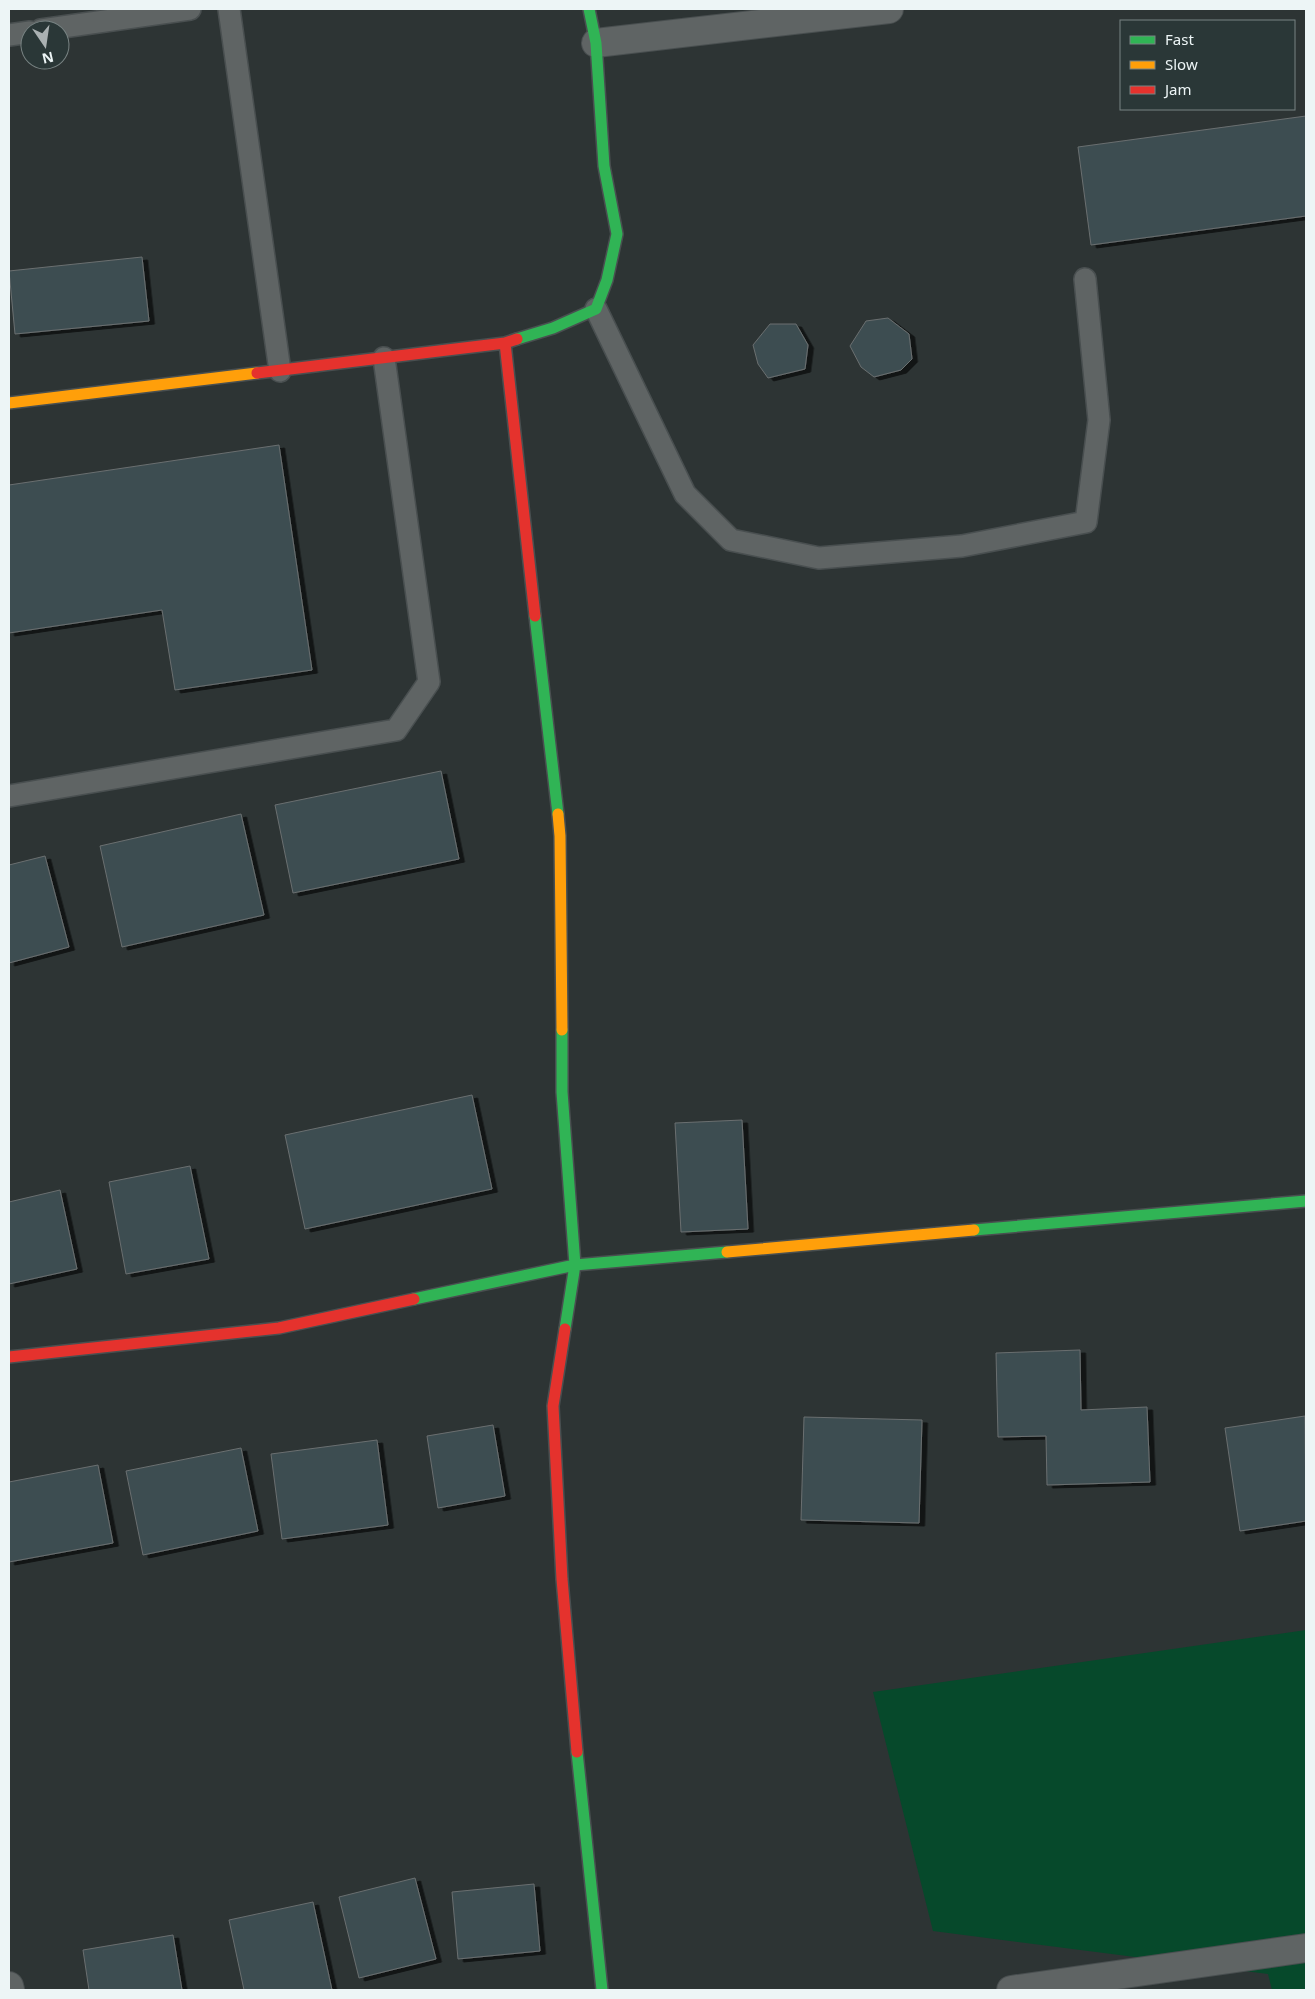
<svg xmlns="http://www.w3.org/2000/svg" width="1315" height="1999" viewBox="0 0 1315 1999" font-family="'Noto Sans',sans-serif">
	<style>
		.green { fill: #06492b }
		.building { fill: #3e4d51; stroke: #6a6f70; filter: url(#shadow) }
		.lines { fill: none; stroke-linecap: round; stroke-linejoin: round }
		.lane-casing { stroke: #494f50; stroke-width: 24 }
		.street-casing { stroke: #494f50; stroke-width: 30 }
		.fast-casing { stroke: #494f50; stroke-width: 14 }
		.slow-casing { stroke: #494f50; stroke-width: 14 }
		.jam-casing { stroke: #494f50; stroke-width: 14 }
		.lane { stroke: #5f6464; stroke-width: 21 }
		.street { stroke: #5f6464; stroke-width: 28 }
		.fast { stroke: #30b455; stroke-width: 11 }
		.slow { stroke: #ff9f0a; stroke-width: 11 }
		.jam { stroke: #e5322d; stroke-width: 11 }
	</style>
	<defs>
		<filter id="shadow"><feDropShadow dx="5.5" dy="3" stdDeviation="0" flood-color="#0009"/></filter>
	</defs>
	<rect width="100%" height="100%" fill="#2d3434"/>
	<path class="green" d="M1306 1630V1990H1272L1268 1974 933 1931 873 1692Z"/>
	<path class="building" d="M1306 116V216L1091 245 1078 147Z
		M142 257 149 321 15 334 9 271Z
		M888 318 909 334 912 359 901 370 874 377 861 367 850 346 866 321Z
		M770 324H796L808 345 805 369 768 378 758 364 753 345Z
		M279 445 312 670 175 690 162 610 9 633V485Z
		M441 771 459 859 293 893 275 805Z
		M241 814 264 915 122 947 100 846Z
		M45 856 69 947 9 963V865Z
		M472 1095 492 1189 305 1229 285 1135Z
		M742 1120 748 1229 681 1232 675 1123Z
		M190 1166 209 1259 126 1274 109 1182Z
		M60 1190 77 1269 9 1284V1202Z
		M1080 1350 1081 1410 1147 1407 1150 1482 1047 1485 1046 1436 998 1437 996 1353Z
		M1305 1416 1306 1521 1240 1531 1225 1428Z
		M804 1417 922 1420 919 1523 801 1520Z
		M493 1425 505 1496 438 1508 427 1436Z
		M377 1440 388 1525 282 1539 271 1454Z
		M241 1448 258 1531 143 1555 126 1471Z
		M98 1465 113 1543 9 1562V1482Z
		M415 1878 436 1959 359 1978 339 1897Z
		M534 1884 540 1951 458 1959 452 1892Z
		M313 1902 332 1990H244L229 1920Z
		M173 1935 182 1990H89L83 1950Z"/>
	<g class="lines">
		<defs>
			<path id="lane" d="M229 9 280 371
				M41 30 190 9
				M9 35 30 32
				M596 309 685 494 731 540 819 558 962 546 1086 522 1099 420 1085 279
				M9 796 396 730 429 682 384 358"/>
			<path id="street" d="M596 43 889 9
				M9 1986 10 1990
				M1011 1990 1306 1948"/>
			<path id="fast" d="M517 339 553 328 596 309 607 280 617 234 604 166 596 43 589 9
				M535 616 558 814
				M562 1030V1092L575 1265 565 1329
				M974 1230 1306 1201
				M414 1299 575 1265 727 1252
				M577 1752 602 1990"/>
			<path id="slow" d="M9 403 257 373
				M558 814 560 836 562 1030
				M727 1252 974 1230"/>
			<path id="jam" d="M505 343 535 616
				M257 373 505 343 517 339
				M565 1329 553 1406 562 1579 577 1752
				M9 1357 279 1328 414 1299"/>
		</defs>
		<use href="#lane" class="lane-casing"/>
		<use href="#street" class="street-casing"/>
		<use href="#fast" class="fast-casing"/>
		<use href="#slow" class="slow-casing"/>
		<use href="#jam" class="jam-casing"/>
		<use href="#lane" class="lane"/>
		<use href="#street" class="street"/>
		<use href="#fast" class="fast"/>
		<use href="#slow" class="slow"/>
		<use href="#jam" class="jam"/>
	</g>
	<rect width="1315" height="1999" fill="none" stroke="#edf5f6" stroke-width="20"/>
	<rect x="1120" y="20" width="175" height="90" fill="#2a3737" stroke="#788383"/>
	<rect x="1130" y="36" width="25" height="8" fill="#30b455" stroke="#788383"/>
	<text x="1165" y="45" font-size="15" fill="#edf5f6">Fast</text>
	<rect x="1130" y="61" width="25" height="8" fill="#ff9f0a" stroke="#788383"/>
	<text x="1165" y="70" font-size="15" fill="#edf5f6">Slow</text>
	<rect x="1130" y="86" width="25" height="8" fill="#e5322d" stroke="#788383"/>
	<text x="1165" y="95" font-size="15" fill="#edf5f6">Jam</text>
	<g transform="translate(45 45) rotate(167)"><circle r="24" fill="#2a3737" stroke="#788383"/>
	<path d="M0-4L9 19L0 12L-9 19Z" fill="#aab1b2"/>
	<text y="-8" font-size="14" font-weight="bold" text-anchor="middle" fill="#edf5f6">N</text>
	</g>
</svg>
